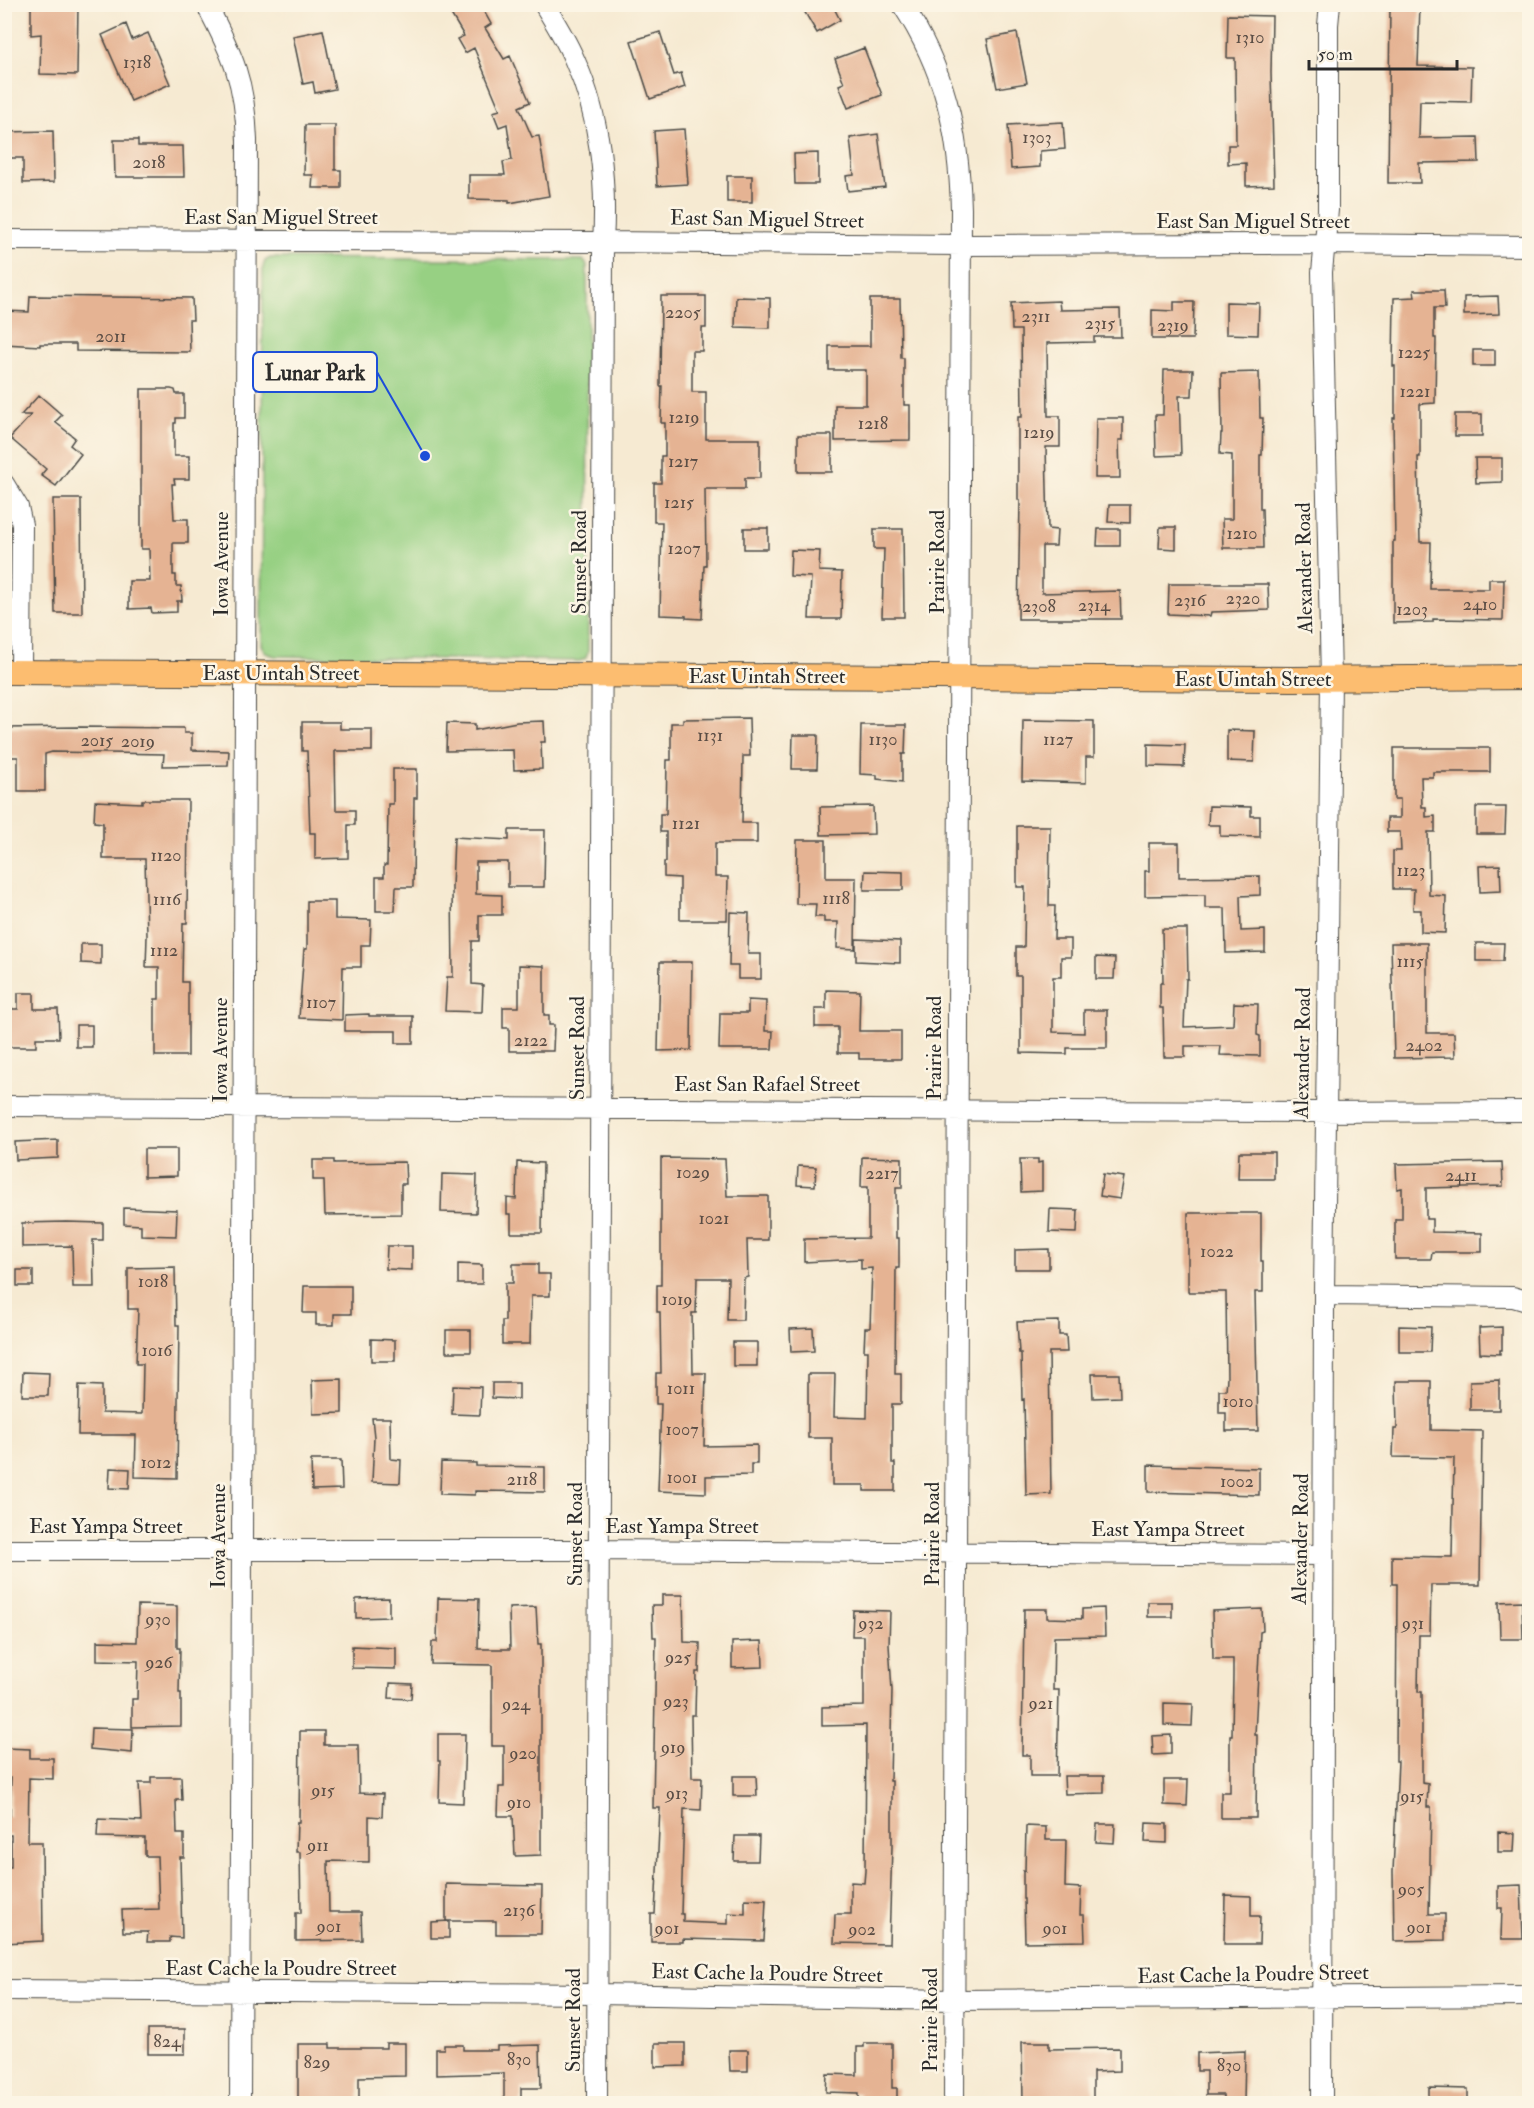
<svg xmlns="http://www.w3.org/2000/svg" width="1534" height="2108" viewBox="0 0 1534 2108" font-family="'IM FELL Double Pica',serif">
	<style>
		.built { fill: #f6d2c4 }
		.green { fill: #97d083; stroke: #617e57; stroke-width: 1.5 }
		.building { fill: #e5b393 }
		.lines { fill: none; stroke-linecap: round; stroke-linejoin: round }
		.minor-casing { stroke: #494844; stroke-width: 22 }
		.major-casing { stroke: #494844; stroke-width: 26 }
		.minor { stroke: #fff; stroke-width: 20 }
		.major { stroke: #fcbd6f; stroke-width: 24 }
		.labels { text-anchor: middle; stroke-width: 5; stroke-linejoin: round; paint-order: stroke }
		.number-label { font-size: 18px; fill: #5a4d45 }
		.street-label { font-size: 21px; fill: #2b2b2b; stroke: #fcf5e5 }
		.leader { fill: none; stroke: #1d4ed8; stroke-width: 2 }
		.callout-dot { fill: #1d4ed8; stroke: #fcf5e5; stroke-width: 2 }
		.callout { fill: #fcf5e5; stroke: #1d4ed8; stroke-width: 2 }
		.callout-label { font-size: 22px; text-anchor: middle; font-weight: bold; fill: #2b2b2b }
	</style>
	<rect width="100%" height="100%" fill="#fcf5e5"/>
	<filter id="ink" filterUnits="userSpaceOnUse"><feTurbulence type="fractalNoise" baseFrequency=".0167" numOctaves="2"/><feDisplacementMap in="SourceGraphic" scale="12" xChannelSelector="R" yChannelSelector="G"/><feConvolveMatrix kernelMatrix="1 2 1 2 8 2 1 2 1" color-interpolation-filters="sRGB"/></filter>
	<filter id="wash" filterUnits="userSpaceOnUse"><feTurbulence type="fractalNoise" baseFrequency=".008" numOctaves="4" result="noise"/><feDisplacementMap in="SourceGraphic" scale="24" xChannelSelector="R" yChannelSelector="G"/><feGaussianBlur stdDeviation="1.35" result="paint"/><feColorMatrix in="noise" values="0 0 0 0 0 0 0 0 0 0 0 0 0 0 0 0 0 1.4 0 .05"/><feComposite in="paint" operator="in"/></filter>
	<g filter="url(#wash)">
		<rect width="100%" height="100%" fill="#f6ead2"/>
		<path class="built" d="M1529 1351 1530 1666H1529L1527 1597Z"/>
		<path class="green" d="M270 258 583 260 587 265 588 652 586 658 580 661 275 656 266 653 261 645 263 267 265 261Z"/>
		<g id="blocks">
			<path class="building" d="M31 4H78L77 75 40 74 41 34 31 35Z
				M445 4H480L491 24 485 28 504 59 510 56 530 102 519 107 532 137 539 136 549 196 509 203V200L469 199V175H505L503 162 512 160 507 124 499 127 493 112 500 110 474 48 465 53 457 39 464 36Z
				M800 4H832L840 20 817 33Z
				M1390 5H1420L1418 66 1472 67 1471 102 1420 101 1419 138 1478 137 1479 162 1419 163 1420 183H1388Z
				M1228 15 1272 16 1271 73 1274 185 1246 186V163L1228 164V145H1236L1235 58H1227Z
				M126 24 132 40 148 33 170 84 131 101 102 35Z
				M323 30 335 89 315 93 313 82 303 84 293 36Z
				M660 32 674 75 681 73 685 87 650 99 631 41Z
				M1017 33 1027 83 997 88 987 39Z
				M864 48 882 95 848 108 839 85 844 83 835 59Z
				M1063 122 1065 149 1040 151V167L1011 169 1008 125Z
				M305 125H335V170H341V188H312L313 175H304Z
				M684 129 688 184 657 186 654 131Z
				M53 131 54 182 23 183V158H4V132Z
				M878 134 885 187 848 191 846 176 854 175 850 138Z
				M114 140H138V146H183L184 177H115Z
				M818 153V184H795L794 154Z
				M727 176H752V202H727Z
				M1414 290H1444L1445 308H1434V338H1436L1435 403 1420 404V457H1418L1420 542H1431L1430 589H1489V579H1504L1503 620 1433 619V622L1393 623V541H1395L1393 418H1395V366H1393L1394 298 1415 297Z
				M30 296 192 298 193 320H189L190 352 76 351V344H40V346L4 344V311L29 312Z
				M661 296H706V328H702V351H692V392H706V439H760V478H745V489H705L706 565H704L702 619 686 618V616L660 615 662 522H654V483H661V456H665V423H661L662 386H660Z
				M1498 296 1499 314 1464 315V297Z
				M736 297 770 298V328L735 327Z
				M870 299H900L901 358H904V405H910V440L835 441V405H866V370H829V346H870Z
				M1059 301 1060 310 1120 309 1121 337H1094V342L1047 343 1048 416H1060V447H1046L1048 529 1057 530 1056 546H1042V593L1120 591 1121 619H1018L1020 500H1018V417H1022L1021 330H1012L1011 303Z
				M1174 302H1194L1193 339H1152V310L1174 311Z
				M1226 302 1259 303 1258 335 1226 334Z
				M1473 350H1495V366H1473Z
				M1164 370H1193L1192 396H1179L1181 455 1156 456 1155 415H1163Z
				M1259 372 1260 418H1263L1262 455H1260V509H1262L1263 548H1223L1222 519H1232V455L1220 454 1221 433H1222L1221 373Z
				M141 389H171L175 390 176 394H184V418H176V423H174V456H189V479H174L175 484H172L174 519H188V543H173V575H176V586H181L182 601H177V612L152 613 151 608 129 609V581H150L149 549H141Z
				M39 395 62 415 55 422 75 438 70 445 81 454 56 486 41 475 46 469 10 438 31 415H21Z
				M1455 414H1482V436H1455Z
				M1096 418H1123V440H1119L1120 478H1095Z
				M798 435H832V472H798Z
				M1475 458H1502V482L1476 483Z
				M53 499H81L82 613H55Z
				M1109 505H1130V523L1108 522Z
				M1160 527H1176V549L1159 548Z
				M744 528H768V549H744Z
				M874 529H903L904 617H882L884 549H874Z
				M1098 529H1120V546H1097Z
				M791 550 820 551 819 571 842 572 841 619H809L811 577 790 576Z
				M1169 584H1268L1269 610 1211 612 1210 616 1168 614Z
				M749 718 750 756H743L742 823H757V843H715V877H728L727 920H680V878L664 877V862H666V832H660V814H666L667 760H671V723H683V719Z
				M1023 720 1094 721V757H1086V783L1022 781Z
				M544 721 545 742H541L542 769 514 770 513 750 446 751 447 723 475 724V730L517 722Z
				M302 722H340V729H372V751H335L336 810H355V825H348V858L315 859V833H310L307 751H302Z
				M861 725H906L905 754H902V782L877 779V775L860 774Z
				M80 727 184 728V733H192V750L229 751 228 765 163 766 164 754 52 752 45 754V791H18V757H4V728Z
				M1227 730 1255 731 1254 762 1227 761Z
				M793 735H818L817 769H792Z
				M1148 744 1185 745 1184 767 1148 766Z
				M1394 748H1490V772H1433V777H1421L1422 807H1426V817L1435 816V832H1428L1429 895 1446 896 1445 933 1421 932V910H1413L1414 889H1393V851H1401L1400 832H1387V818H1400V799H1394Z
				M393 769H417V798H414L413 887H396L395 911H376V877H384V865H387L388 804H393Z
				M142 800H188L187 923H183L182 982H188V1056H155V999H159V967H146L147 936 145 859H103V823L94 822 95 801 142 803Z
				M873 806 874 834 821 835 820 807Z
				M1209 806 1251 807V816H1260V837L1220 836V825H1208Z
				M1476 807H1506L1505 834H1476Z
				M1017 826H1050L1049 906H1055L1054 939H1071V957H1061V977H1053V1032L1084 1033V1010H1107V1048H1067V1054L1021 1053V976H1016V947H1024L1025 887H1017Z
				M509 830H545L544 887H508V862H476V894L502 895V915H479V941H472V984L483 985 482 1012 445 1011 447 977H453L452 887 454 837 509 840Z
				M797 840H826V878H856L855 949 837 948 838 922H824V917H815L816 904H796Z
				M1149 843H1179V877L1260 876V895L1240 896 1241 931 1265 930V952L1226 953 1225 908H1205V895L1145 896V871H1149Z
				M1500 865 1501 891 1480 892 1479 866Z
				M865 871 903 872V890H864Z
				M307 901H335V919L371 920 370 945H361V967H343L342 1020 299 1018 304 949H307Z
				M730 912 749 913 748 954H761V979H738V966H729Z
				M1162 929H1187L1188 979H1186L1184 1027 1233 1025 1234 1003 1258 1004 1257 1035 1260 1036V1056L1220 1055 1221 1046H1185V1057H1164L1163 1008H1160V983H1163Z
				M856 939 900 941V963L856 961Z
				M1391 943H1427V1033H1454L1455 1057 1394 1058Z
				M1476 943H1504L1503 961H1476Z
				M81 944H101V964L81 963Z
				M1096 957 1115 958 1114 979H1096Z
				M660 962H692L691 1050 658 1051Z
				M519 965 544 966V1015H549V1025H554L553 1051H509V1028H503V1007H519Z
				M826 990 860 991 859 1031H901V1059H859V1053H838V1027H815V1009H826Z
				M18 993H34V1009H58L59 1038H36V1047H5V1009H18Z
				M748 1000 766 1001 765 1031H773L772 1049H719L720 1013H748Z
				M369 1014V1016H413V1043H396V1031H345V1015Z
				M76 1025H92V1047H76Z
				M58 1140V1158L16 1160 15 1142Z
				M144 1149H177V1176L144 1177Z
				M1239 1152H1274V1179H1238Z
				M862 1157 902 1158V1188H896V1238H899V1268H896L895 1374H901V1404H892V1463H895V1491H864V1485H832V1438H808V1374H835L834 1417 867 1418 868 1351H864L865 1328H870L872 1268 861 1269V1259L804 1262V1239L868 1238V1187H861Z
				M661 1158 725 1159 727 1196H768V1240H747L748 1277 744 1278 743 1320H727L728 1278H697L696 1313H692L693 1373H706L704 1446 757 1445V1464H751V1475L706 1476V1493L658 1491 661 1404H656V1373H661L660 1312H657V1285H661Z
				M1020 1159H1038V1163L1042 1162V1191L1021 1192Z
				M313 1160H334V1163L405 1162 406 1184H401V1214L325 1215 324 1180H313Z
				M517 1162 543 1163 542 1233H511V1214H507V1198L516 1199Z
				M1502 1162 1503 1186 1426 1188V1219H1432V1232L1482 1233V1252H1432L1431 1259H1395V1219H1402V1188L1397 1189 1396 1164Z
				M798 1166 816 1167 815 1186 797 1185Z
				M442 1174 477 1175 476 1213 441 1212Z
				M1103 1174 1124 1177 1120 1199 1100 1196Z
				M124 1208 177 1210 176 1236 141 1235V1225L124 1224Z
				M1050 1209 1078 1210 1077 1233 1049 1232Z
				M1188 1213H1261V1261H1263V1292H1255L1258 1431H1226V1413H1219V1390H1226L1227 1378 1226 1292H1188Z
				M66 1222 103 1223V1240H93L94 1287H73L72 1246 22 1247V1223Z
				M387 1246H412V1270L386 1269Z
				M1049 1249V1269H1015V1250Z
				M458 1264 482 1265V1284H458Z
				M513 1264H538V1274H550V1296H531L530 1344H502V1321H505V1283H513Z
				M175 1267 176 1325H179L177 1478 135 1477 136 1435H78L79 1385 102 1386V1413L142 1414 143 1364H136L138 1309H128V1268Z
				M17 1270H33V1286H17Z
				M304 1286H351V1314H334V1325H316V1313H303Z
				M1059 1321V1335H1066L1067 1352H1049L1051 1494 1026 1495 1024 1399 1022 1400 1021 1353H1019L1017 1322Z
				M1399 1326 1431 1327 1430 1352H1399Z
				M1502 1327V1350H1500V1354L1480 1353 1479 1328Z
				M813 1328 814 1351 791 1352 790 1329Z
				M446 1330H471V1352H446Z
				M371 1339 395 1340V1361H371Z
				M733 1342H757V1366H733Z
				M23 1372 49 1373 48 1396H22Z
				M1092 1374H1119L1120 1397 1093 1398Z
				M342 1379V1413L313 1414 312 1380Z
				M1499 1380V1410H1470V1381Z
				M1396 1381H1431V1430L1482 1431 1480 1585H1431L1430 1635H1419L1418 1692H1422V1783L1428 1784 1427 1807H1431L1429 1914H1445V1940L1394 1941 1393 1872 1398 1761H1396L1397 1584H1392V1556L1452 1557 1454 1458 1393 1457 1394 1429H1397Z
				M492 1383H519V1399L492 1398Z
				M453 1386 481 1387 480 1415 452 1414Z
				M372 1418H390L391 1459 401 1460 400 1483 372 1482 374 1437Z
				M311 1460H341L342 1489 312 1490Z
				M441 1462 476 1463V1466L545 1467V1492L475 1491V1495L440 1494Z
				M1148 1465 1259 1468V1495L1148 1492Z
				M110 1468 130 1469 129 1489 109 1488Z
				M662 1595H683L684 1642 700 1643 699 1672H696L695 1715H691L692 1778H702L701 1810 684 1809 681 1914H683V1922L728 1924V1913L745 1914V1899L766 1900 764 1941 683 1939V1942H651V1914H655L660 1808H653L656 1637H653L652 1605H662Z
				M389 1598V1617L356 1618V1599Z
				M438 1598 479 1599 478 1649H510L509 1608 536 1607 538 1644H541V1855L515 1856 513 1816H498L499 1787H504V1746H492V1665L431 1664 432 1642H437Z
				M1522 1601 1523 1639H1500L1499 1602Z
				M1148 1602H1172V1617H1148Z
				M138 1605 177 1606V1648H180L179 1693H181V1726L132 1727V1699H137L138 1661 97 1660V1641L137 1642Z
				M1104 1608 1105 1636 1054 1637 1053 1690H1059L1057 1776H1030V1755H1022L1024 1609H1047V1618L1082 1619V1609Z
				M1262 1609 1263 1631 1260 1632 1255 1735H1257L1256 1818H1221V1792H1230V1735H1232L1233 1675V1659H1213L1212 1611Z
				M853 1610 890 1611 889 1645 892 1690 890 1781H892V1846L889 1944 834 1943 835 1914H851V1882L864 1883 865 1871 866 1725 822 1726V1707L864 1706V1636H852Z
				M762 1641 763 1667 732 1668V1642Z
				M352 1646 396 1648V1669L352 1668Z
				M390 1683 412 1684 411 1699 389 1698Z
				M1164 1703 1193 1704 1192 1726 1164 1725Z
				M91 1728 133 1729 132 1753 90 1749Z
				M300 1731H324V1745H358L359 1793 383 1794 382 1817 369 1816V1862L328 1861 329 1912H361L362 1940 296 1941V1913H301L300 1852H296L297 1822H299Z
				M438 1734H465L463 1803 439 1802 440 1761H438Z
				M1171 1735V1754L1153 1755 1152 1736Z
				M5 1748 30 1749V1758H53V1779L29 1778 28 1842H42L43 1941 4 1943V1867H11V1835H4V1816H10L11 1778H4Z
				M733 1776H756L757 1796H733Z
				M1064 1776H1104V1793L1065 1794Z
				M151 1777H181L182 1800H176L177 1834H184V1857H180L182 1938 170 1937V1942H147L148 1932H123L122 1910 159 1909 157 1856H145V1838L97 1837 98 1819 141 1821 139 1783H151Z
				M1164 1780H1188L1187 1806 1164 1805Z
				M1146 1823 1167 1824V1843L1145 1842Z
				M1097 1824H1115L1114 1843 1096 1842Z
				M1026 1826 1046 1827V1840H1066L1065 1887 1081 1888 1080 1915H1084L1085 1941 1025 1942 1024 1899H1023V1871H1025Z
				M1498 1832 1515 1833 1514 1852H1498Z
				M735 1836H759L758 1861H734Z
				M446 1884 542 1886 541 1934H496V1921H446Z
				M1521 1885 1523 1939H1501L1502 1908H1498V1886Z
				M1225 1895 1251 1896V1916H1260L1259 1944H1224Z
				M449 1921V1938H431V1922Z
				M148 2029H185V2054H148Z
				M1022 2042H1049V2049L1120 2048V2071L1093 2072V2099H1047V2103H1023Z
				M386 2043H405V2076L359 2077V2103H298V2044H330V2048H386Z
				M655 2043H685V2066L655 2067Z
				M864 2043H892V2088H897V2103H859V2093L826 2092 827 2074 857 2075V2047H864Z
				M444 2045H463V2050H497V2046L540 2045 541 2088H521V2103H504V2073L436 2075V2049H444Z
				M729 2050H748V2071H730Z
				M1245 2051 1244 2103H1223V2095H1206V2071H1197V2053Z
				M1429 2088 1468 2089V2103H1429Z"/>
		</g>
	</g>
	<g filter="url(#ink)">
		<use href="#blocks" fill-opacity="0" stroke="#494844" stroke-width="1.5"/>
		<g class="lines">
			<defs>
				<path id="minor" d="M206 4C233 55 245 82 247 140L240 2104
					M544 4C555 23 567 41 575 61 600 116 607 182 603 242L597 2104
					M902 4C945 70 959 131 961 209L954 2104
					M4 240 603 242 962 245 1324 244 1530 246
					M4 484 18 507 22 525 21 672
					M4 1106 1303 1112 1530 1111
					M1324 1295 1513 1297 1530 1302
					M4 1550H598L1323 1555
					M4 1990 597 1994 955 2000 1530 1996
					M1322 2104 1324 1295 1331 679 1322 272 1328 210V25L1330 4"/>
				<path id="major" d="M4 672 1293 679 1530 677"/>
			</defs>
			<use href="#minor" class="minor-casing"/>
			<use href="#major" class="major-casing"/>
			<use href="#minor" class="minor"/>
			<use href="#major" class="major"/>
		</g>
	</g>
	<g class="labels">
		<g class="number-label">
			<text x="1250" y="43">1310</text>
			<text x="137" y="68">1318</text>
			<text x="1037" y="143">1303</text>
			<text x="149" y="168">2018</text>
			<text x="683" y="318">2205</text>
			<text x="1036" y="322">2311</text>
			<text x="1100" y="329">2315</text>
			<text x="1173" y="331">2319</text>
			<text x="111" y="342">2011</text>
			<text x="1414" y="358">1225</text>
			<text x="1415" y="397">1221</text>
			<text x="684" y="423">1219</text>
			<text x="873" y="429">1218</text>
			<text x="1039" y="438">1219</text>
			<text x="683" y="467">1217</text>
			<text x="679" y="508">1215</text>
			<text x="1242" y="539">1210</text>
			<text x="684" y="554">1207</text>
			<text x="1243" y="604">2320</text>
			<text x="1190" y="606">2316</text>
			<text x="1480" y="610">2410</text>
			<text x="1094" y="611">2314</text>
			<text x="1039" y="612">2308</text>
			<text x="1412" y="615">1203</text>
			<text x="710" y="741">1131</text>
			<text x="883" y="745">1130</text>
			<text x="1058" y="745">1127</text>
			<text x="97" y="746">2015</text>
			<text x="138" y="747">2019</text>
			<text x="686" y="829">1121</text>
			<text x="166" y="861">1120</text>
			<text x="1411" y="876">1123</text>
			<text x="836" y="904">1118</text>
			<text x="167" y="905">1116</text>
			<text x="164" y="956">1112</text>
			<text x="1410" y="967">1115</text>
			<text x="321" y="1008">1107</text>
			<text x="531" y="1046">2122</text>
			<text x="1424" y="1051">2402</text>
			<text x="693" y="1178">1029</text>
			<text x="882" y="1179">2217</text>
			<text x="1461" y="1181">2411</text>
			<text x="714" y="1224">1021</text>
			<text x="1217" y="1257">1022</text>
			<text x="153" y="1287">1018</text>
			<text x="677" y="1305">1019</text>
			<text x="157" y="1356">1016</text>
			<text x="681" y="1394">1011</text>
			<text x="1238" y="1407">1010</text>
			<text x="682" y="1435">1007</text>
			<text x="156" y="1468">1012</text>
			<text x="682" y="1483">1001</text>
			<text x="522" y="1485">2118</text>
			<text x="1237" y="1487">1002</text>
			<text x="158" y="1625">930</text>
			<text x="871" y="1629">932</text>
			<text x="1413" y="1629">931</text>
			<text x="678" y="1663">925</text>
			<text x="159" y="1668">926</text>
			<text x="676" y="1707">923</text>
			<text x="1041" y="1709">921</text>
			<text x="516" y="1710">924</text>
			<text x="673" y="1753">919</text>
			<text x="523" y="1759">920</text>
			<text x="323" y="1796">915</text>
			<text x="677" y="1799">913</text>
			<text x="1412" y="1802">915</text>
			<text x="519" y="1808">910</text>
			<text x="318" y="1851">911</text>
			<text x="1411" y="1895">905</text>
			<text x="519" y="1916">2136</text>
			<text x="329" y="1932">901</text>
			<text x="1419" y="1933">901</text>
			<text x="667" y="1934">901</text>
			<text x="1055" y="1934">901</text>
			<text x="862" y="1935">902</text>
			<text x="167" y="2047">824</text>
			<text x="519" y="2065">830</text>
			<text x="317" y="2068">829</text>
			<text x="1229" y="2071">830</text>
		</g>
		<g class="street-label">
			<text x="281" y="224">East San Miguel Street</text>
			<text transform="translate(767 219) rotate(1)" y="7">East San Miguel Street</text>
			<text x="1253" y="228">East San Miguel Street</text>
			<text transform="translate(579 562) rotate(-90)" y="7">Sunset Road</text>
			<text transform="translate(937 562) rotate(-90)" y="7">Prairie Road</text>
			<text transform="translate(221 564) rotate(-90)" y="7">Iowa Avenue</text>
			<text transform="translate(1304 568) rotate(-91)" y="7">Alexander Road</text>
			<text x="281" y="680">East Uintah Street</text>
			<text x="767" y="683">East Uintah Street</text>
			<text x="1253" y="686">East Uintah Street</text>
			<text transform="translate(577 1048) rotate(-90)" y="7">Sunset Road</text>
			<text transform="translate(934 1048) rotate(-90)" y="7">Prairie Road</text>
			<text transform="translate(220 1050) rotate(-90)" y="7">Iowa Avenue</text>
			<text transform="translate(1302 1053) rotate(-89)" y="7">Alexander Road</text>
			<text x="767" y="1091">East San Rafael Street</text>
			<text x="106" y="1533">East Yampa Street</text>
			<text x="682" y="1533">East Yampa Street</text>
			<text x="1168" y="1536">East Yampa Street</text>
			<text transform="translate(575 1534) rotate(-90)" y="7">Sunset Road</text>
			<text transform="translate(932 1534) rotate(-90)" y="7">Prairie Road</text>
			<text transform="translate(218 1536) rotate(-90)" y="7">Iowa Avenue</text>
			<text transform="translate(1300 1539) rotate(-89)" y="7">Alexander Road</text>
			<text x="281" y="1975">East Cache la Poudre Street</text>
			<text transform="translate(767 1973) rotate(1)" y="7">East Cache la Poudre Street</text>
			<text transform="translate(1253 1974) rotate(-1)" y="7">East Cache la Poudre Street</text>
			<text transform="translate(573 2020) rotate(-90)" y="7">Sunset Road</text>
			<text transform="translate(930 2020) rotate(-90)" y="7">Prairie Road</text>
		</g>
	</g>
	<path class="leader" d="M425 456L377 372"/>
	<circle class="callout-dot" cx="425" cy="456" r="6"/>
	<rect class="callout" x="253" y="352" width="124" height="40" rx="6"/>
	<g class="callout-label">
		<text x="315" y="380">Lunar Park</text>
	</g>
	<rect width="1534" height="2108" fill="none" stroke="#fcf5e5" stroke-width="24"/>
	<path d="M1309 60v9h148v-9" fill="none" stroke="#2b2b2b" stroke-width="3"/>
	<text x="1318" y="60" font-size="18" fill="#2b2b2b" stroke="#fcf5e5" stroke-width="4.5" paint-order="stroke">50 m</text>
</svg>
